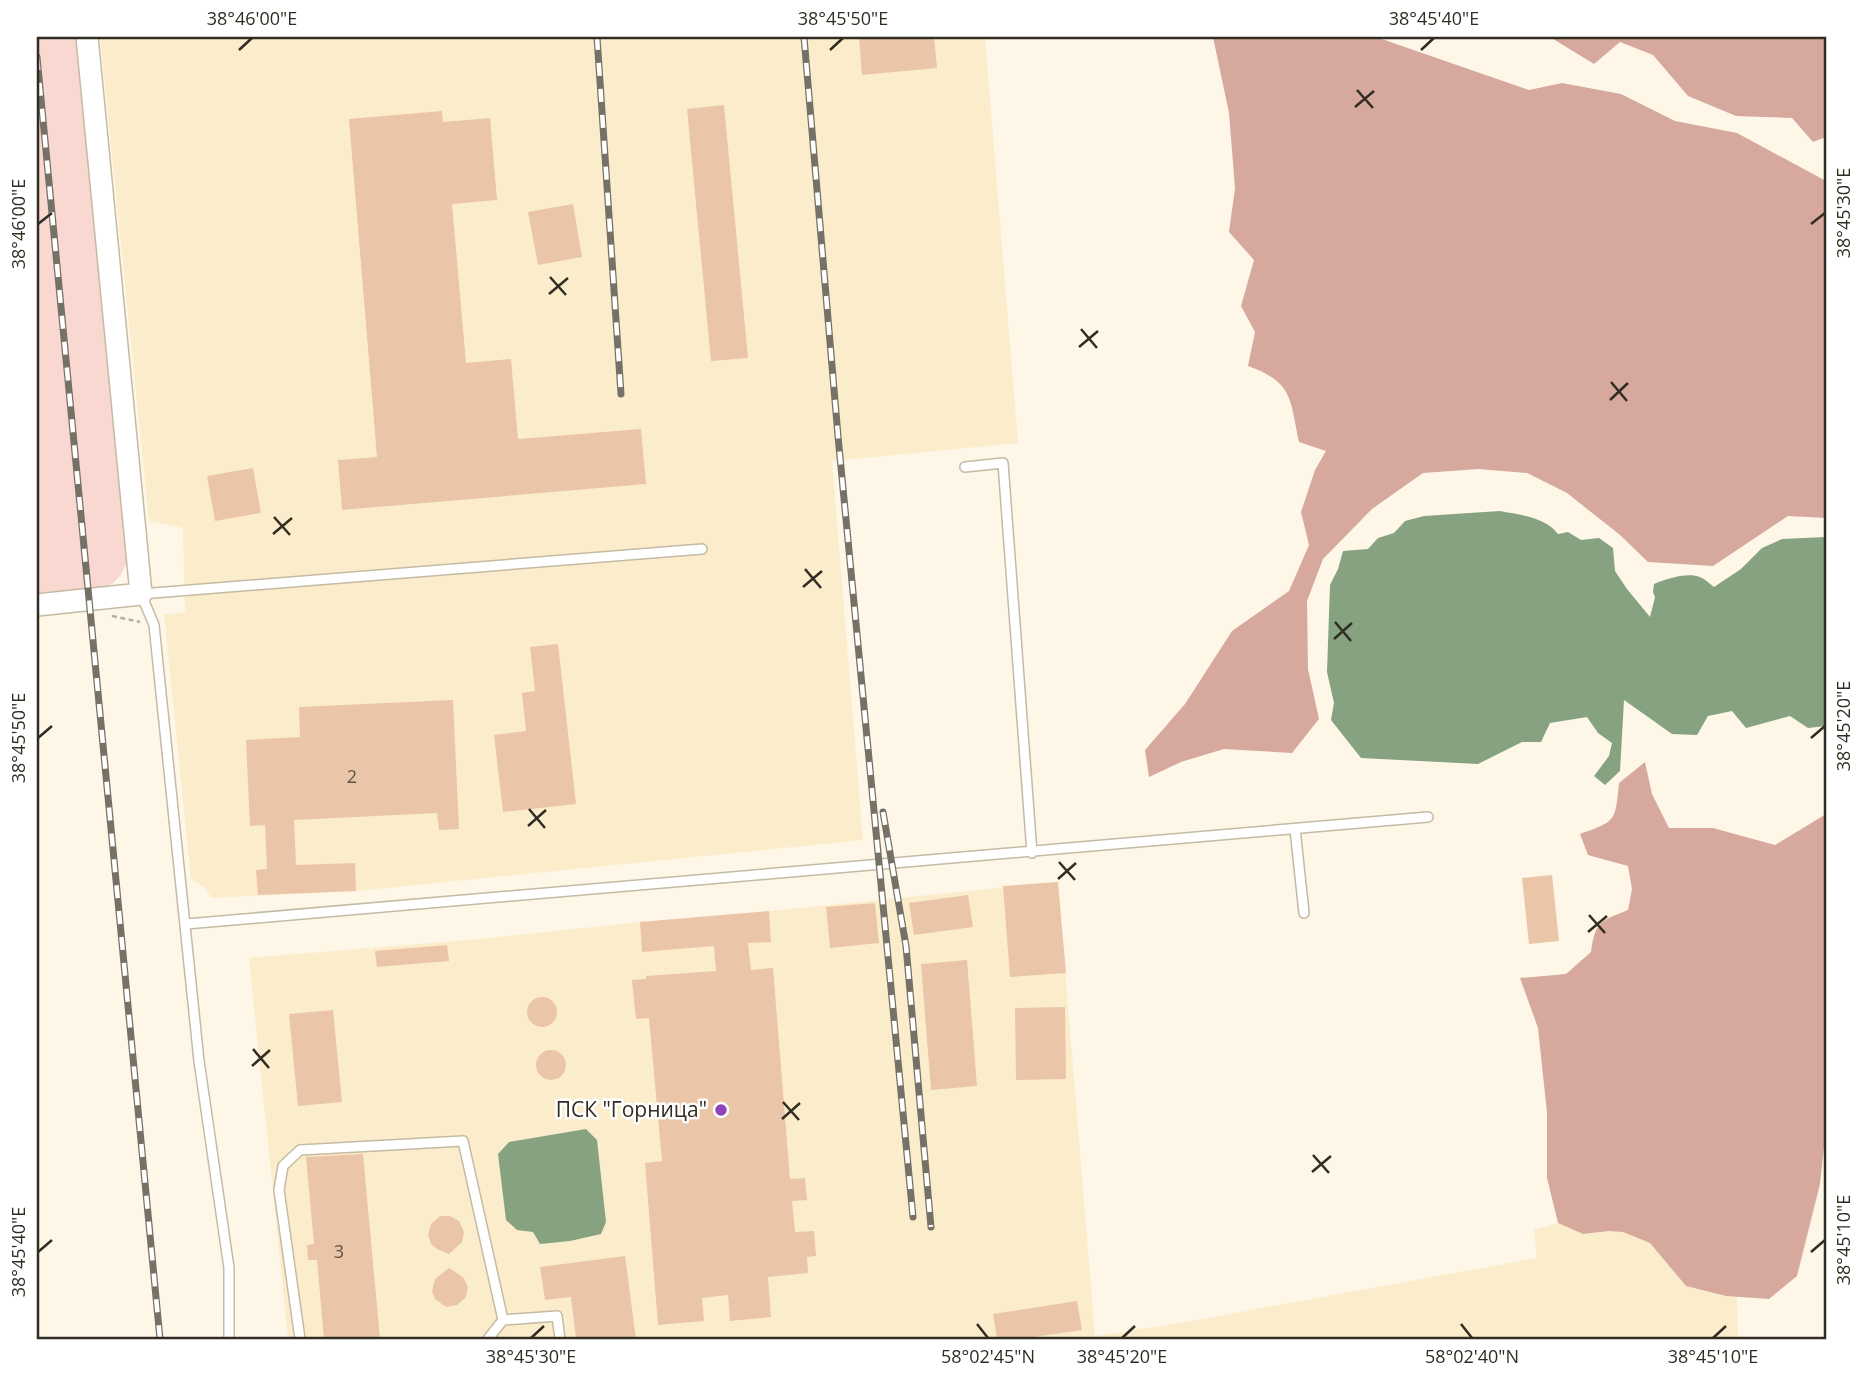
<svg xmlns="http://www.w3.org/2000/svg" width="1863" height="1376" viewBox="0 0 1863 1376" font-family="'Open Sans',sans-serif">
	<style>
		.built { fill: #fbedcc }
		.green { fill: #f8d8d0 }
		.forest { fill: #d7a89e }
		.water { fill: #86a280 }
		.building { fill: #ebc5a8 }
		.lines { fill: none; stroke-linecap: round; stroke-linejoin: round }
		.service-casing { stroke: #c5baa2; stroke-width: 12 }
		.tertiary-casing { stroke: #c5baa2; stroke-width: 24 }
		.path { stroke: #b4aea0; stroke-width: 2.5; stroke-dasharray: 5 3.5; stroke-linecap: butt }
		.service { stroke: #fff; stroke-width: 9 }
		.tertiary { stroke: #fff; stroke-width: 21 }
		.rail-casing { stroke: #767166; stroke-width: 7 }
		.rail { stroke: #fff; stroke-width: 4.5; stroke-dasharray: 13; stroke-linecap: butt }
		.ticks { fill: none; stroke: #312d23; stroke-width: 2.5 }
		.poi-dot { fill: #8e44b6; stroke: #fff; stroke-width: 2.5 }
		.labels { text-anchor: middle; stroke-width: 5; stroke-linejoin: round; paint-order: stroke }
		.number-label { font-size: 18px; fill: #605344 }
		.poi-label { font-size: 21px; fill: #312d23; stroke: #fff; text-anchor: end }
		.neatline { fill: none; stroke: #312d23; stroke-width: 2.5 }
		.ticks-label { font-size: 18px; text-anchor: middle; fill: #312d23 }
	</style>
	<rect width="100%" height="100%" fill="#fef7e8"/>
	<path class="built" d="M100 37H985L1018 443 832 461 863 840 356 891 211 898 206 889 191 879 164 615 185 612 183 528 149 521Z
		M1058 882 1095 1336 1180 1323 1537 1258 1534 1230 1558 1223 1583 1234 1609 1231 1623 1232 1650 1243 1686 1286 1725 1296 1737 1297 1738 1339H288L249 958 480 939 640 922 769 911Z"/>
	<path class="green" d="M37 37H78L128 560C124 568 121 577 113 583 98 595 57 594 37 596Z"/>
	<path class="forest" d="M1213 37H1376L1529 90 1562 83 1621 94 1675 121 1737 133 1826 181V518L1788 516 1713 566 1648 562 1620 535 1567 493 1527 473 1478 469 1423 473 1372 509 1323 559 1307 601 1308 669 1319 719 1292 753 1224 749 1181 762 1149 777 1145 750 1185 704 1232 631 1289 591 1309 545 1301 512 1315 470 1326 451 1299 442C1290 399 1293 382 1248 366L1255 332 1241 306 1254 260 1229 232 1235 188 1229 113Z
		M1550 37H1826V137L1813 142 1792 118 1736 116 1688 96 1653 55 1620 42 1594 64Z
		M1645 762 1652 794 1669 828H1713L1775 845 1826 814V1128L1820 1184 1797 1276 1769 1299 1726 1296 1686 1286 1650 1243 1623 1232 1609 1231 1583 1234 1558 1223 1547 1178V1113L1538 1028 1520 978 1566 974 1591 952C1595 921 1601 921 1628 910L1632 889 1628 866 1588 855 1580 834C1617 821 1615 821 1619 783Z"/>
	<path class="water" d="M1500 511C1520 515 1545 517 1558 534L1568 532 1581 540 1599 538 1613 548 1615 571 1627 589 1650 617 1655 597 1653 592 1654 584C1666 579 1687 572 1700 577 1705 579 1710 584 1714 587L1741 569 1762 548 1782 539 1826 537V726L1808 728 1790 716 1746 728 1732 711 1708 716 1697 735 1672 734 1624 700 1620 771 1605 785 1594 776 1609 756 1612 743 1598 733 1587 717 1550 723 1541 742H1522L1478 764 1361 758 1331 720 1334 703 1327 672 1330 585 1338 569 1343 551 1368 549 1378 538 1394 533 1405 521 1424 516Z
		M586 1129 597 1140 606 1222 601 1234 570 1241 540 1244 533 1232 517 1230 506 1220 498 1154 509 1142Z"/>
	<path class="building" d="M859 37H934L937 68 862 75Z
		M724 105 748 358 711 361 687 109Z
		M442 111 443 122 490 118 497 200 452 204 466 363 511 359 518 439 641 429 646 484 342 510 338 460 377 457 349 119Z
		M573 204 582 257 538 265 528 212Z
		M253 468 261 513 215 521 207 476Z
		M558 644 576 804 503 812 494 735 526 731 522 693 535 691 530 647Z
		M453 700 459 829 439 830 437 813 294 820 296 865 355 863 356 891 258 895 256 870 267 869 265 825 250 826 246 740 300 737 299 707Z
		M1552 875 1559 941 1529 944 1522 878Z
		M1058 882 1066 973 1010 977 1003 886Z
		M968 895 973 927 914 935 909 903Z
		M875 903 879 943 830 948 826 907Z
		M769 911 771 942 748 943 751 970 773 968 790 1179 805 1178 807 1200 792 1201 795 1232 814 1231 816 1256 807 1257 808 1273 768 1277 771 1317 730 1321 728 1295 702 1298 704 1321 658 1325 645 1163 662 1161 649 1018 636 1019 632 980 646 979V976L716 971 714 946 642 952 640 922Z
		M447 945 449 961 377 967 375 951Z
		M967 960 977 1086 931 1090 921 964Z
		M527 1012a15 15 0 1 1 30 0a15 15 0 1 1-30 0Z
		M1065 1007 1066 1079 1016 1080 1015 1008Z
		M333 1010 342 1102 298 1106 289 1014Z
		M536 1065a15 15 0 1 1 30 0a15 15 0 1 1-30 0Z
		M363 1154 380 1339H324L317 1260H308L307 1245 314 1244 306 1157Z
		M440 1216H450L459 1221 464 1232 462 1242 449 1254 437 1249 431 1244 428 1235 431 1224Z
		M625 1256 636 1339H576L571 1297 545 1300 540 1267Z
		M449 1268 463 1277 468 1287 466 1297 457 1305 446 1307 435 1299 432 1291 435 1279Z
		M1077 1301 1082 1330 1020 1339H997L993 1314Z"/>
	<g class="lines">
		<defs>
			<path id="service" d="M965 467 1003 463 1032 853
				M1295 829 1304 913
				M186 924 1428 817
				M229 1339V1268L199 1061 154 625 141 594 702 549
				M300 1339 279 1190 283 1166 300 1150 463 1141 503 1320
				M488 1339 503 1320 557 1316 560 1339"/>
			<path id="tertiary" d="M37 605 141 594 87 37"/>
		</defs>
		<use href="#service" class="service-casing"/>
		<use href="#tertiary" class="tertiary-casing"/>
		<path class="path" d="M112 616 140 622"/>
		<use href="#service" class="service"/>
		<use href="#tertiary" class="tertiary"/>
		<defs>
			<path id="rail" d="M597 37 621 394
				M804 37 838 436 913 1217
				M37 57 160 1339
				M883 812 906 946 931 1227"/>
		</defs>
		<use href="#rail" class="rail-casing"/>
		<use href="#rail" class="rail"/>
	</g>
	<path class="ticks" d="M239 50 252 38M830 50 843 38M1421 50 1434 38M1357 90 1373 108M1355 107 1374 91M38 224 52 213M1811 224 1825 213M550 277 566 295M549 294 568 278M1081 329 1097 348M1079 347 1098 331M1611 382 1627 401M1610 400 1628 383M274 517 290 535M273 534 292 518M805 569 821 588M803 587 822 571M1335 622 1351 641M1334 639 1352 623M38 738 52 726M1811 738 1825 726M529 809 545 828M528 826 546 810M1059 862 1075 880M1058 879 1076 863M1589 915 1605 933M1588 932 1607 916M253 1049 269 1068M252 1066 270 1050M783 1102 799 1120M782 1119 800 1103M1313 1155 1329 1173M1312 1172 1331 1156M38 1252 52 1240M1811 1252 1825 1240M977 1324 988 1338M1461 1324 1472 1338M531 1338 544 1326M1122 1338 1135 1326M1713 1338 1726 1326"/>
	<circle class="poi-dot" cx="721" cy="1110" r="7"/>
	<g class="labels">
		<g class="number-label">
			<text x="352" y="783">2</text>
			<text x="339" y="1258">3</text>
		</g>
		<g class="poi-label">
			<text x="707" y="1117">ПСК "Горница"</text>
		</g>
	</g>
	<rect width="1863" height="1376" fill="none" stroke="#ffffff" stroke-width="77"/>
	<rect x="38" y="38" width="1787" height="1300" class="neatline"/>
	<g class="ticks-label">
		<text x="252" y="25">38°46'00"E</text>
		<text x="843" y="25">38°45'50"E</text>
		<text x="1434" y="25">38°45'40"E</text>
		<text transform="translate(1844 213) rotate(-90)" y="6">38°45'30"E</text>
		<text transform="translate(19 224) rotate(-90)" y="6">38°46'00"E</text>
		<text transform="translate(1844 726) rotate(-90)" y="6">38°45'20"E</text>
		<text transform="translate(19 738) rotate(-90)" y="6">38°45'50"E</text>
		<text transform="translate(1844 1240) rotate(-90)" y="6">38°45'10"E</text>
		<text transform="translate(19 1252) rotate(-90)" y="6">38°45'40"E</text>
		<text x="531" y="1363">38°45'30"E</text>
		<text x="988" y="1363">58°02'45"N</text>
		<text x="1122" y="1363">38°45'20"E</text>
		<text x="1472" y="1363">58°02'40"N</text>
		<text x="1713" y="1363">38°45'10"E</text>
	</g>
</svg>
